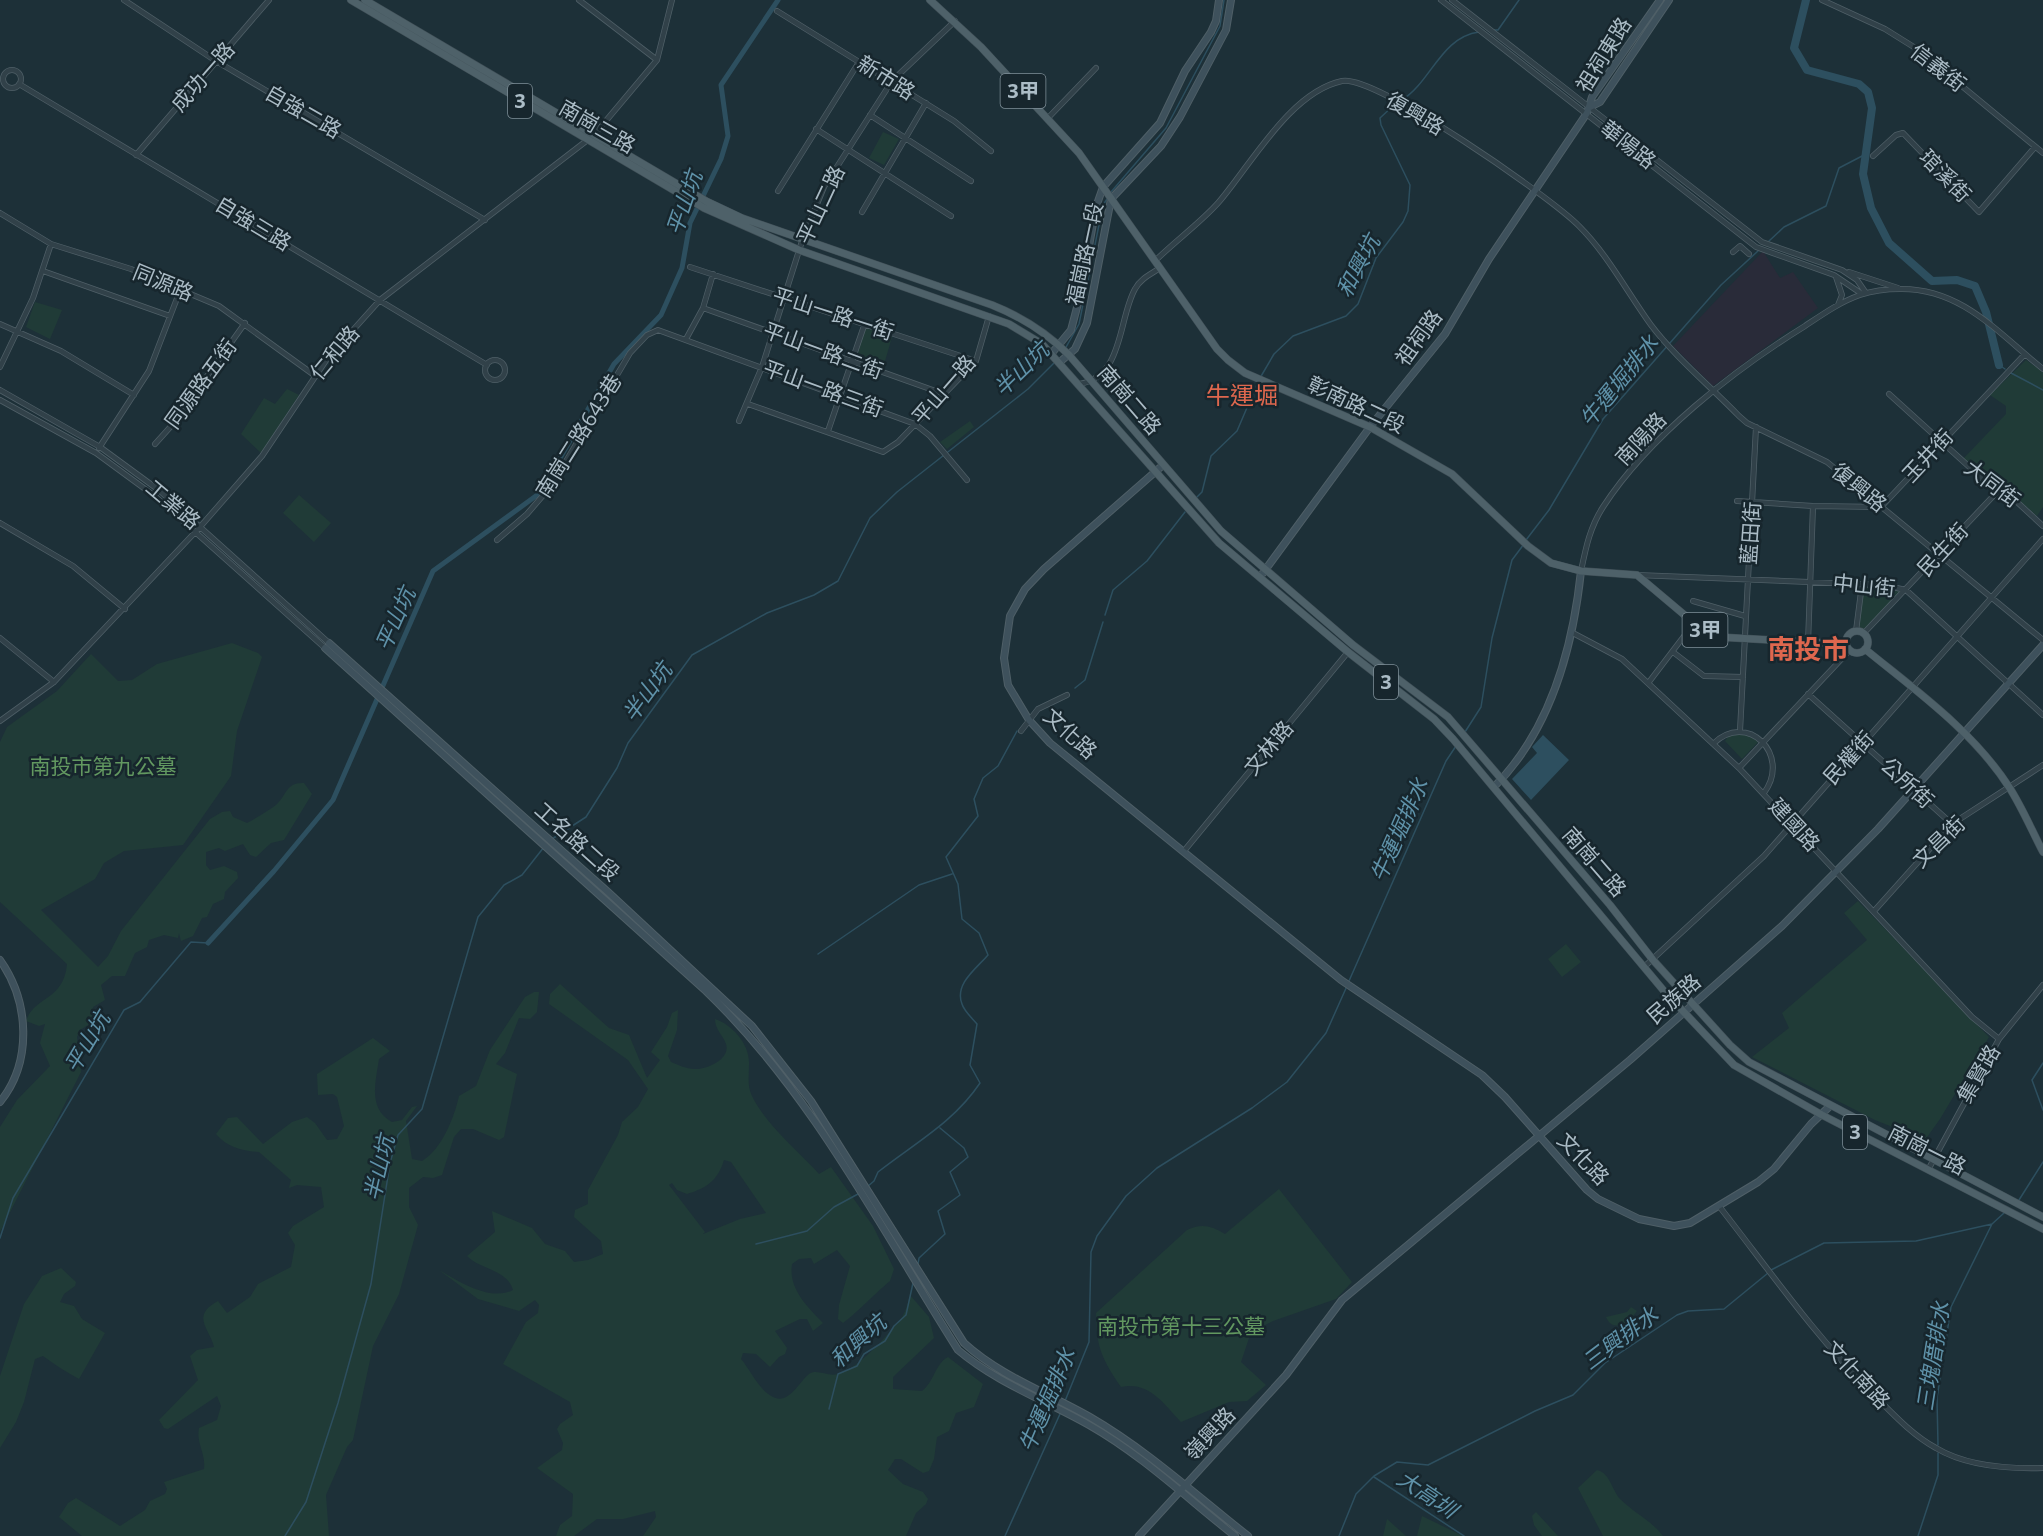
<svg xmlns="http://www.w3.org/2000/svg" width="2043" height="1536" viewBox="0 0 2043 1536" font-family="'Open Sans','Noto Sans TC',sans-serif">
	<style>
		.medical { fill: #292b39 }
		.green { fill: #203b37; fill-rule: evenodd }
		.water { fill: #2d4f5f }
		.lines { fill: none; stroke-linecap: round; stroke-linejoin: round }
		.stream { stroke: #2d4f5f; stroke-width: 1.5 }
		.canal { stroke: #2d4f5f; stroke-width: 5 }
		.river { stroke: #2d4f5f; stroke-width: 8 }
		.street-casing { stroke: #4f5f67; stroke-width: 6 }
		.secondary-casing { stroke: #4f5f67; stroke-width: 8 }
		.primary-casing { stroke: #3e4d55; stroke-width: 8 }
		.street { stroke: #314149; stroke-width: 4.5 }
		.secondary { stroke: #3e515c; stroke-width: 6 }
		.primary { stroke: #4e6169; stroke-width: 7 }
		.labels { text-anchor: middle; stroke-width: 5; stroke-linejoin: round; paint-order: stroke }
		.shield { fill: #17262d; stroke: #7f8f98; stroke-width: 1.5 }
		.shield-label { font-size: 20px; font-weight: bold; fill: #abbcc6 }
		.street-label { font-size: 21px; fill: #abbcc6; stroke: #17262d }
		.park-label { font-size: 21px; fill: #629860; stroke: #17262d }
		.water-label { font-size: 22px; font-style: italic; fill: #5f92a9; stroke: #17262d }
		.quarter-label { font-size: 24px; fill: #de674e; stroke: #17262d }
		.district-label { font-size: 27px; font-weight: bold; fill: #de674e; stroke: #17262d }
	</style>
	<rect width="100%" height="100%" fill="#1d3038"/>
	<path class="medical" d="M1763 251 1780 278 1793 272 1818 308 1713 386 1673 346Z"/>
	<path class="green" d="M883 132 899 139 884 165 869 158Z
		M35 302 62 310 50 339 26 327Z
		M866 327 892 337 883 368 855 358Z
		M2026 360 2043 372V507L2037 516 2002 485H1993L1962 460 2006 414V406L1990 395Z
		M287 389 299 395 261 453 241 434 264 398 275 404Z
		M970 421 974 427 947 449 940 442Z
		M299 495 331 523 314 542 283 513Z
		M1863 586 1901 590 1866 630 1859 628Z
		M232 643 258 653 262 657 237 731 231 776 183 845 124 851 104 863 95 879 41 910 98 967 108 956 121 931 210 819 222 812 230 811 233 817 247 823C256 818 268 811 276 805 287 795 286 782 304 783L312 794 284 840 271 843 256 857 250 855 243 844 225 851 219 848 206 852V865L210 870 224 866 237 872 238 878 225 892 224 899 213 904 207 917 202 918 193 936 181 941 179 933 178 938 164 935 149 940 147 947 135 953 125 976H112L101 985 105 1000 93 1007 96 1020 80 1030 77 1037 81 1072 0 1232V1127L17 1100 50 1066 40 1043 45 1024 39 1026 26 1021C34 996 64 1001 67 964L0 902V742L7 727 57 691 91 654 118 681 132 680 157 664Z
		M1740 733 1749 734 1758 742 1742 759 1725 741 1729 735Z
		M1858 901 1989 1037 1940 1119 1925 1140 1875 1120 1752 1057 1789 1028 1782 1013 1867 940 1844 913Z
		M1566 944 1581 962 1562 977 1548 959Z
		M560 984 609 1028 629 1035 647 1078 660 1060 651 1052 667 1027 672 1013 678 1010 677 1030 668 1056 671 1062C678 1065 687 1069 694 1069 706 1070 731 1059 726 1044 723 1035 715 1030 715 1019 733 1025 750 1045 749 1064 749 1076 747 1086 752 1096 766 1125 797 1150 819 1174L831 1167 873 1226 894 1269 890 1281C881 1288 849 1320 843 1323L838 1319 839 1305 850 1266 837 1250 814 1264 811 1258 799 1259 792 1264C788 1289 808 1307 823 1323L813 1331 807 1319H800L775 1331 787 1348 785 1354 779 1357 770 1367 756 1354 743 1353 741 1359C751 1371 759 1390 773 1397 789 1405 799 1382 809 1374 817 1368 827 1377 838 1374 858 1369 889 1334 902 1317 906 1311 908 1302 910 1295L929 1317 934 1338 893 1377V1389L922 1391C934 1382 935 1364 948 1357L983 1384 974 1407 956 1413 949 1431 937 1437 934 1459 929 1471 923 1473 901 1459H895L888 1470 903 1484 923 1492 928 1499 926 1504 916 1513 906 1536H643L656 1517 655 1511 623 1519H597L574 1536H556L560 1525 572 1516 573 1494 537 1468 562 1450 563 1443 557 1429 560 1424 573 1415 570 1402 503 1364 526 1322 538 1313 539 1305 535 1300 519 1311 478 1299 439 1270C458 1281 490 1302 513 1290 508 1270 479 1269 467 1256L495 1232 492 1211 532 1228 545 1244 565 1251 574 1262 588 1260 603 1254 601 1241 574 1217 575 1210 588 1204V1190L618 1135 622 1122 638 1107 648 1089 628 1060 549 1004 550 994ZM724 1160 731 1162 766 1213 740 1219 703 1234 705 1232 669 1185 672 1183 677 1190 687 1194C707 1188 718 1180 724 1160Z
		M534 992H539L537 1012 530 1019 519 1018 505 1053 496 1064 517 1074 504 1137 499 1140 473 1129H461L454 1137 442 1175 433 1178 423 1177 409 1188V1207L418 1225 399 1294 373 1346 353 1440 347 1447 326 1495 329 1536H82L59 1517 68 1503 76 1498 120 1526 145 1510 150 1501 165 1494 167 1489 164 1482 204 1469C206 1453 196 1444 199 1428L217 1420 221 1406 217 1396 168 1429 164 1428 159 1420 198 1380 190 1356 197 1350 214 1347C210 1329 190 1316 218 1301L227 1313 250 1297 258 1284 291 1267 295 1245 288 1233 293 1226 324 1207 321 1187 297 1185 289 1188 291 1180 259 1152C243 1151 228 1148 216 1134L228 1118 237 1117 263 1144 292 1122 307 1117 315 1123 327 1140 337 1139 344 1126 337 1097 333 1094 318 1095 317 1074 373 1038 390 1051 379 1059C376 1081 367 1108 392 1122L402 1120 412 1107 417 1106 406 1121 412 1159 422 1161C442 1149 454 1118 459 1096L476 1086 490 1050 525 997Z
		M1279 1189 1352 1282 1336 1299 1273 1321 1251 1332 1241 1362 1266 1385 1247 1401 1229 1402 1181 1422C1163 1403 1149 1381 1121 1387 1102 1359 1096 1347 1096 1313L1187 1230C1202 1223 1211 1226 1225 1234Z
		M61 1268 76 1282 75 1286 64 1294 60 1302 74 1306 82 1319 105 1333 79 1379C66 1372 54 1364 43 1356L35 1359 24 1402 16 1422 0 1448V1376L24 1304 42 1276Z
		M1631 1307 1637 1311 1626 1325C1617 1326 1610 1327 1606 1317L1627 1312Z
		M1597 1470C1610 1473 1612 1490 1620 1499 1634 1513 1651 1520 1663 1536H1603L1578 1488Z
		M1536 1512 1558 1536H1542L1534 1525 1532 1516Z
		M1422 1516 1463 1536H1417Z
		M1387 1519 1406 1536H1383Z"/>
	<path class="water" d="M1543 735 1569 760 1531 800 1512 779 1537 753 1532 747Z"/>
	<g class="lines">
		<path class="stream" d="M1494 30H1498L1519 0
			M1402 100C1431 82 1441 37 1479 32
			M1111 192 1166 128 1220 26 1224 0
			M1769 241 1784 227 1826 206 1839 168 1864 155
			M1065 349 1079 324 1103 205 1107 199
			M1999 365 2005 369
			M2011 373 2043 390
			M1260 378 1274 354 1293 336 1346 316 1358 304 1376 258 1403 222 1408 211 1410 185 1381 125 1380 118 1394 105
			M1197 497 1202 492 1211 456 1237 431 1258 382
			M1526 540 1549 510 1603 419 1721 285 1758 251
			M1105 615 1113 590 1147 561 1185 512
			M1075 688 1085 680 1103 622
			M1465 732 1481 707 1492 638 1512 560 1524 544
			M552 839 586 817 617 768 628 743 692 655 767 613 814 595 838 581 870 518 897 492 1028 389 1055 362
			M818 954 919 885 952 874
			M1349 981 1446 761 1456 746
			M2043 1063 2032 1080 2043 1110
			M867 1187 874 1181 878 1172C915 1143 954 1122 980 1083L970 1065 977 1024C972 1018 964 1011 962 1004 954 984 977 968 988 955L979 933 962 919 958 884 946 857 978 816 974 799 983 778 998 766 1017 731
			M2019 1200 2043 1162
			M0 1238 13 1198 124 1010 140 1002 191 942 208 943
			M756 1244 807 1231 834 1207 858 1194
			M918 1264 919 1258 945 1234 938 1211 960 1195 950 1172 968 1157 964 1148 940 1128
			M1771 1270 1824 1243 1916 1241 1992 1224
			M1065 1401 1089 1342 1091 1252 1097 1236 1126 1196 1157 1168 1252 1108 1287 1082 1326 1033 1347 986
			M829 1409 838 1374 857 1366 864 1354 885 1341 894 1326 906 1315 913 1283
			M1938 1445 1937 1398 1951 1307 1992 1224 2004 1213
			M1374 1477 1464 1536
			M285 1536 306 1502 338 1403 371 1284 390 1163 398 1135 422 1109 478 917 504 885 522 875 544 847
			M1005 1536 1060 1414
			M1339 1536 1356 1494 1374 1476 1397 1462 1428 1465 1535 1411 1573 1395 1605 1363 1677 1315 1688 1311 1724 1309 1768 1273
			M1918 1536 1938 1475V1453"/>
		<path class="canal" d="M208 943 274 871 333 800 433 571 540 493 614 364 661 315 682 268 690 223 721 159 728 136 721 85 778 0"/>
		<path class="river" d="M1806 0 1794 48 1807 70 1859 84 1868 92 1872 108 1863 174 1871 208 1889 243 1932 281 1957 280 1975 286 1986 312 1999 365"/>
		<defs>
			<path id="street" d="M124 0 216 61 485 220
				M579 0 657 60
				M1441 0 1756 247 1834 275 1862 294
				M1452 0 1762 242 1842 270 1857 280 1866 293
				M1822 0 1885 29 1917 49 2043 153
				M777 11 954 121 991 151
				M3 79a9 9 0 1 1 18 0a9 9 0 1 1-18 0Z
				M19 84 487 365
				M870 115 971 181
				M1048 118 1096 68
				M816 129 951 216
				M136 155 269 0
				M1873 156 1896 135 1903 133 1979 212 2035 147
				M778 191 859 62
				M862 212 926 103
				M0 213 51 244 131 269 219 306 314 375
				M1733 252 1740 246 1749 254
				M1155 261C1175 241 1199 224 1218 203 1251 165 1290 92 1342 81 1375 74 1552 198 1579 226 1608 255 1627 292 1651 325 1676 358 1710 386 1739 416L1747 423 1827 462 2043 640
				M690 267 976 361
				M43 271 170 316
				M1849 272 1898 288
				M1836 277 1842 295 1838 305
				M703 308 944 394
				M0 324 61 351 134 395
				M686 339 703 308 713 274
				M485 370a10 10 0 1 1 20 0a10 10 0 1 1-20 0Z
				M0 367 33 298 51 244
				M1079 384C1124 377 1118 319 1135 289 1140 279 1151 274 1160 268
				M0 390 100 447 160 491 329 643
				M1889 394 1997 492 2004 490 2043 526
				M0 400 96 453 156 497 325 648
				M748 404 883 452 898 442 976 361 989 316
				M739 421 762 367 803 238 824 187 892 81 955 21
				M828 431 865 323
				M155 444 173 424 245 323
				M99 448 149 371 181 288
				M1737 501 1813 506 1881 507 2025 354
				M0 523 73 566 125 609
				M497 540 527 514 552 485 630 353 647 335 658 330 915 424 930 436 967 480
				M1581 571C1586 547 1590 527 1603 507 1649 436 1734 370 1805 326 1823 314 1840 302 1860 295 1872 291 1888 289 1900 289 1962 288 1999 334 2043 369
				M1637 575 1883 585 1906 590 2043 715
				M1693 601 1745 616
				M1856 631 1862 584
				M1571 632 1622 659 1739 768 1972 1017 1999 1039
				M1864 633 1997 492
				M0 638 54 682
				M1808 643 1813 506
				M1673 652 1704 676 1743 677
				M1649 682 1694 623
				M1808 694 1952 824
				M0 721 54 682 200 527 262 456 327 359 380 300 594 135 657 60 672 0
				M1021 731 1038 709 1067 695
				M1740 731 1756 427
				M1713 744C1747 710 1792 755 1764 793
				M1739 768 1850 650
				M1184 851 1348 652
				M1875 910 1952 824 2043 765
				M1644 967 1764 856 2043 539
				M1928 1170 1999 1039 2043 985
				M1719 1206C1769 1270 1816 1337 1873 1394 1892 1413 1912 1435 1936 1448 1966 1466 2009 1469 2043 1468"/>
			<path id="secondary" d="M1590 107 1600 102 1669 0
				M1052 353 1071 330 1080 296 1096 207 1103 187 1160 123 1185 71 1211 32 1216 21 1219 0
				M1061 361 1075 349 1087 323 1111 199 1161 146 1180 117 1226 30 1231 0
				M1163 465 1044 569 1025 589 1010 616 1004 658 1008 685 1029 720 1050 743 1341 980 1482 1075 1505 1097 1587 1190 1598 1199 1639 1219 1674 1226 1690 1223 1758 1182 1774 1169 1811 1124 1830 1106
				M1260 577 1370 427 1445 334 1489 259 1587 113 1592 97 1660 0
				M329 643 608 892 752 1026 811 1101 964 1343C1000 1376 1048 1393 1090 1417 1147 1450 1197 1496 1248 1536
				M325 648 706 991C812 1093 880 1227 958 1350 997 1383 1045 1400 1089 1425 1142 1455 1188 1499 1235 1536
				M1494 787C1550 731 1573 647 1581 571
				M0 960C29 1001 33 1061 0 1102
				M1139 1536 1286 1375 1342 1300 1630 1060 1782 926 1878 829 2043 645"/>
			<path id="primary" d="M351 0 704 208 799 250 1009 324 1042 344 1219 543 1348 652 1434 719 1453 739 1664 991 1734 1065 1822 1115 2043 1229
				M365 0 706 201 742 218 992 305C1022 317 1046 332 1069 355L1221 531 1353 645 1448 717 1610 905 1653 960 1730 1045 1749 1062 2043 1217
				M930 0 981 47 1079 153 1217 349 1228 360 1245 373 1370 427 1452 474 1528 546 1551 563 1581 571 1637 575 1694 623 1718 637 1846 644
				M1846 642a11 11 0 1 1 22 0a11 11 0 1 1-22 0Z
				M1865 649C1915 690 1973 731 2009 787 2022 807 2032 831 2043 852"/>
		</defs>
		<use href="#street" class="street-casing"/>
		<use href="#secondary" class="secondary-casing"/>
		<use href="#primary" class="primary-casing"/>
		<use href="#street" class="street"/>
		<use href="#secondary" class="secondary"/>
		<use href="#primary" class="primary"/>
	</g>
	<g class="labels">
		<g class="shield">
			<rect x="1000.5" y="74" width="45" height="34" rx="4.5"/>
			<rect x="508" y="84" width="24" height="34" rx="4.5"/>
			<rect x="1682.5" y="613" width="45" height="34" rx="4.5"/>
			<rect x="1374" y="665" width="24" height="34" rx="4.5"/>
			<rect x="1843" y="1115" width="24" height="34" rx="4.5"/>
		</g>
		<g class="shield-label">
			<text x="1023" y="98">3甲</text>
			<text x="520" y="108">3</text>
			<text x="1705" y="637">3甲</text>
			<text x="1386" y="689">3</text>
			<text x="1855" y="1139">3</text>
		</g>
		<g class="street-label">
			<text transform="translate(1604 55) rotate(-58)" y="7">祖祠東路</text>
			<text transform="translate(1938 68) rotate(38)" y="7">信義街</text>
			<text transform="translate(203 77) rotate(-49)" y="7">成功一路</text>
			<text transform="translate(886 78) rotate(32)" y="7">新市路</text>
			<text transform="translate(303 112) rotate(30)" y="7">自強二路</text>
			<text transform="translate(1415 114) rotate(30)" y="7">復興路</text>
			<text transform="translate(597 127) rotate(30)" y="7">南崗三路</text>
			<text transform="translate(1628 145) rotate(38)" y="7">華陽路</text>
			<text transform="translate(1945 176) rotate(46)" y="7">琯溪街</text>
			<text transform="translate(821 205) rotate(-65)" y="7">平山二路</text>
			<text transform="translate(253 224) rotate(31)" y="7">自強三路</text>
			<text transform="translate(1085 254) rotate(-78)" y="7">福崗路一段</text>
			<text transform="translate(163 283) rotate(22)" y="7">同源路</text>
			<text transform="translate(833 314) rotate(18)" y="7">平山一路一街</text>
			<text transform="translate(1419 338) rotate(-54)" y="7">祖祠路</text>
			<text transform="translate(823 351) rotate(20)" y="7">平山一路二街</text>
			<text transform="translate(335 353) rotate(-50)" y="7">仁和路</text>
			<text transform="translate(201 384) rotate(-54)" y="7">同源路五街</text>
			<text transform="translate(823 389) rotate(20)" y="7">平山一路三街</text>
			<text transform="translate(944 390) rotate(-49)" y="7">平山一路</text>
			<text transform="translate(1129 400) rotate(49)" y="7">南崗二路</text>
			<text transform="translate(1356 405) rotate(25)" y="7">彰南路二段</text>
			<text transform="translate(579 436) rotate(-58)" y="7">南崗二路643巷</text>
			<text transform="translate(1641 439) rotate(-47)" y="7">南陽路</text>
			<text transform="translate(1928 456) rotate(-47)" y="7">玉井街</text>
			<text transform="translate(1992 484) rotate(37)" y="7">大同街</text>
			<text transform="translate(1859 488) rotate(39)" y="7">復興路</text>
			<text transform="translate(173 505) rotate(40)" y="7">工業路</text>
			<text transform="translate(1751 533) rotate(-86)" y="7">藍田街</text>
			<text transform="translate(1943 550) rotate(-47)" y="7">民生街</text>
			<text transform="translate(1864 586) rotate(6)" y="7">中山街</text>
			<text transform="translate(1070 734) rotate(42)" y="7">文化路</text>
			<text transform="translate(1269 748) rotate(-50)" y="7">文林路</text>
			<text transform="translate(1849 758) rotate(-48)" y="7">民權街</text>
			<text transform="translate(1907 783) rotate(43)" y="7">公所街</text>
			<text transform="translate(1794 825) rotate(47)" y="7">建國路</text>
			<text transform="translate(577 842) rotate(42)" y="7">工名路二段</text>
			<text transform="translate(1939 842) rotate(-44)" y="7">文昌街</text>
			<text transform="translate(1594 862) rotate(49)" y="7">南崗二路</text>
			<text transform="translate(1674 999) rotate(-41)" y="7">民族路</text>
			<text transform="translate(1979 1074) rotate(-60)" y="7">集賢路</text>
			<text transform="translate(1927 1150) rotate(27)" y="7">南崗一路</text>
			<text transform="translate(1583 1159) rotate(46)" y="7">文化路</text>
			<text transform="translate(1857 1375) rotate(47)" y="7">文化南路</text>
			<text transform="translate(1210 1434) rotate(-47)" y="7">嶺興路</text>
		</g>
		<g class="park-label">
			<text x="103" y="774">南投市第九公墓</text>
			<text x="1181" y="1334">南投市第十三公墓</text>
		</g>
		<g class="water-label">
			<text transform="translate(684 203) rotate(-71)" y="8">平山坑</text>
			<text transform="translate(1358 266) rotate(-62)" y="8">和興坑</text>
			<text transform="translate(1021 369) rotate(-44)" y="8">半山坑</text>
			<text transform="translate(1619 381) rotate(-51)" y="8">牛運堀排水</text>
			<text transform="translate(395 619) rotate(-66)" y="8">平山坑</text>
			<text transform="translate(647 692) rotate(-54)" y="8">半山坑</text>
			<text transform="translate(1399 830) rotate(-66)" y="8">牛運堀排水</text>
			<text transform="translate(87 1042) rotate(-59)" y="8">平山坑</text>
			<text transform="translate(379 1168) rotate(-77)" y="8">半山坑</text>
			<text transform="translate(1620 1338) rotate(-37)" y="8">三興排水</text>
			<text transform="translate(858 1341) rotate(-42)" y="8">和興坑</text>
			<text transform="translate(1933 1356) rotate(-81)" y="8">三塊厝排水</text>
			<text transform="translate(1047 1400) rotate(-67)" y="8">牛運堀排水</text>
			<text transform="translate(1427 1494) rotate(34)" y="8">大高圳</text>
		</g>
		<g class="quarter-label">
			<text x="1242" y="404">牛運堀</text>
		</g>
		<g class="district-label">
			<text x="1808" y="659">南投市</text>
		</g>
	</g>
</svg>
